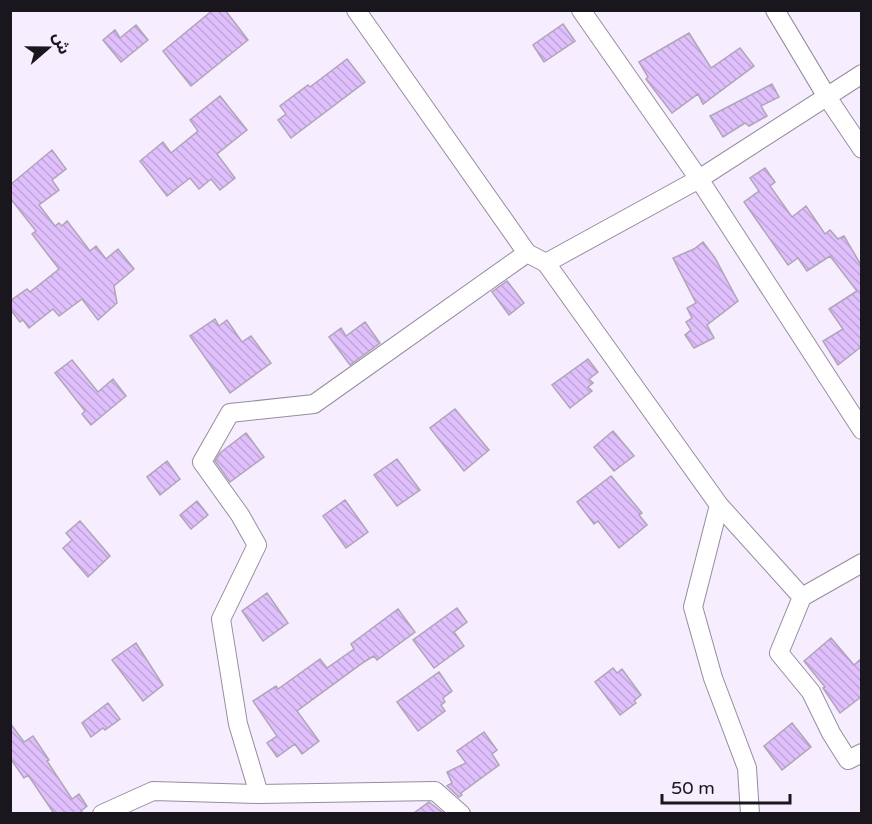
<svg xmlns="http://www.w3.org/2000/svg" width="872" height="824" viewBox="0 0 872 824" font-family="'Varela Round','Noto Sans Arabic',sans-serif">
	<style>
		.building { fill: url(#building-back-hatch); stroke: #aea5b6; stroke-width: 1.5 }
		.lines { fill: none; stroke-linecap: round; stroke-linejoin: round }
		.street-casing { stroke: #968d9e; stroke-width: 20 }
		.street { stroke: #fff; stroke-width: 18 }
	</style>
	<defs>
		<pattern id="building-back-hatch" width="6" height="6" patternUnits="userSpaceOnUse" patternTransform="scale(1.5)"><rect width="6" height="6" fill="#e0bffd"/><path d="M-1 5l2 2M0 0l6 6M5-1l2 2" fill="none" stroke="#c0a3d8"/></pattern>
	</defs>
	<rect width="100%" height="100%" fill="#f6edff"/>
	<path class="building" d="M213 10H225L248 40 191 86 163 51Z
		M563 24 575 41 544 62 533 45Z
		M136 25 148 40 121 62 103 40 115 30 120 38Z
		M689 33 711 68 740 48 754 66 703 104 698 94 672 113 646 79 648 77 639 62Z
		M347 59 365 82 291 138 278 120 286 114 280 106 308 85 310 87Z
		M772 84 779 97 761 106 767 116 749 126 745 123 723 137 710 116Z
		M220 96 247 130 217 154 235 178 220 190 211 179 199 189 190 178 167 196 140 161 163 142 171 153 198 131 190 120Z
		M52 150 66 169 52 180 59 190 39 205 55 226 59 223 62 226 67 221 90 251 96 246 106 259 118 249 134 269 114 286 117 303 98 320 82 299 59 316 53 309 29 328 23 320 20 322 10 309V301L27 289 30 292 59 269 32 234 36 231 10 198V185Z
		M765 168 775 182 770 186 792 217 806 206 825 234 830 230 838 239 844 236 861 265V347L838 365 823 341 843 329 829 309 857 291 830 256 807 271 798 258 788 265 744 202 759 191 750 178Z
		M703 242 715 258 738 301 707 325 714 338 694 348 685 335 691 330 686 322 692 318 687 308 696 303 673 258 694 249Z
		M507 281 524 303 509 315 492 292Z
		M215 319 219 326 227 320 242 342 251 336 271 363 230 393 190 336Z
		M365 322 380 343 350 365 329 337 341 328 346 336Z
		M588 359 598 372 589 379 593 383 588 387 592 391 570 408 552 385Z
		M72 360 98 392 113 379 126 396 91 425 82 414 85 411 55 373Z
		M455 409 489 450 464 471 430 428Z
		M613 431 634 456 614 471 594 447Z
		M246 433 264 457 230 482 215 461 220 453Z
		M397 459 420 490 397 506 374 475Z
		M167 461 180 479 160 495 147 477Z
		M611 476 642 513 639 515 647 525 619 548 598 521 594 524 577 502Z
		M345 500 368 532 346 548 323 516Z
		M197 501 208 515 191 529 180 515Z
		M80 521 110 556 88 577 63 548 72 540 66 533Z
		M267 593 288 623 263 641 242 611Z
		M457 608 467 622 454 632 464 646 434 668 413 640Z
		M398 609 415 632 377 660 374 656 364 662 297 711 319 741 302 754 295 744 277 757 267 743 277 736 253 701 276 686 278 689 320 659 327 668 354 649 351 644Z
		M831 638 854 665 861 659V697L840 713 823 688 825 687 804 661Z
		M136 643 163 685 143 701 112 660Z
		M613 668 617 673 622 669 641 695 634 701 636 703 620 715 595 682Z
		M439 672 452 691 443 698 445 702 441 705 445 711 418 731 397 702Z
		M108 703 120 719 105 730 103 728 91 737 82 723Z
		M10 723 24 742 33 736 49 760 47 761 72 799 79 794 87 806 81 811 83 813H51L53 812 28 775 24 778 10 758Z
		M792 723 811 747 782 770 764 746Z
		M484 732 497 750 492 754 499 765 461 793 462 795 459 797 447 786 452 783 447 772 466 763 457 751Z
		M429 802 443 813H414Z"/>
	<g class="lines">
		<defs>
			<path id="street" d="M356 10 527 253 546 263 719 505 802 597
				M581 10 699 179 862 430
				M775 10 827 97 862 149
				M546 263 699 179 862 74
				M719 505 693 607 713 678 747 768 750 814
				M862 563 802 597 779 653 811 692 831 733 848 760 862 753
				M102 814 153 791 259 794
				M461 814 435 791 259 794 238 724 221 619 257 545 240 515 202 462 230 413 314 404 527 253"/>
		</defs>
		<use href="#street" class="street-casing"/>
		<use href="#street" class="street"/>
	</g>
	<rect width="872" height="824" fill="none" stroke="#1a161d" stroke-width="24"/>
	<g transform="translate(48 48) rotate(70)" stroke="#f6edff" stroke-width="4.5" paint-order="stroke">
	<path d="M0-4.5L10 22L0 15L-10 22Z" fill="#1a161d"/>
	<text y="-9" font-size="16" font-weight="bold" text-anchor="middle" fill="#1a161d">ش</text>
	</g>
	<path d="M662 794v9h128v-9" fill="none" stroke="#1a161d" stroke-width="3"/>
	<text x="671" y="794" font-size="18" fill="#1a161d" stroke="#f6edff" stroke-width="4.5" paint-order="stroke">50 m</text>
</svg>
